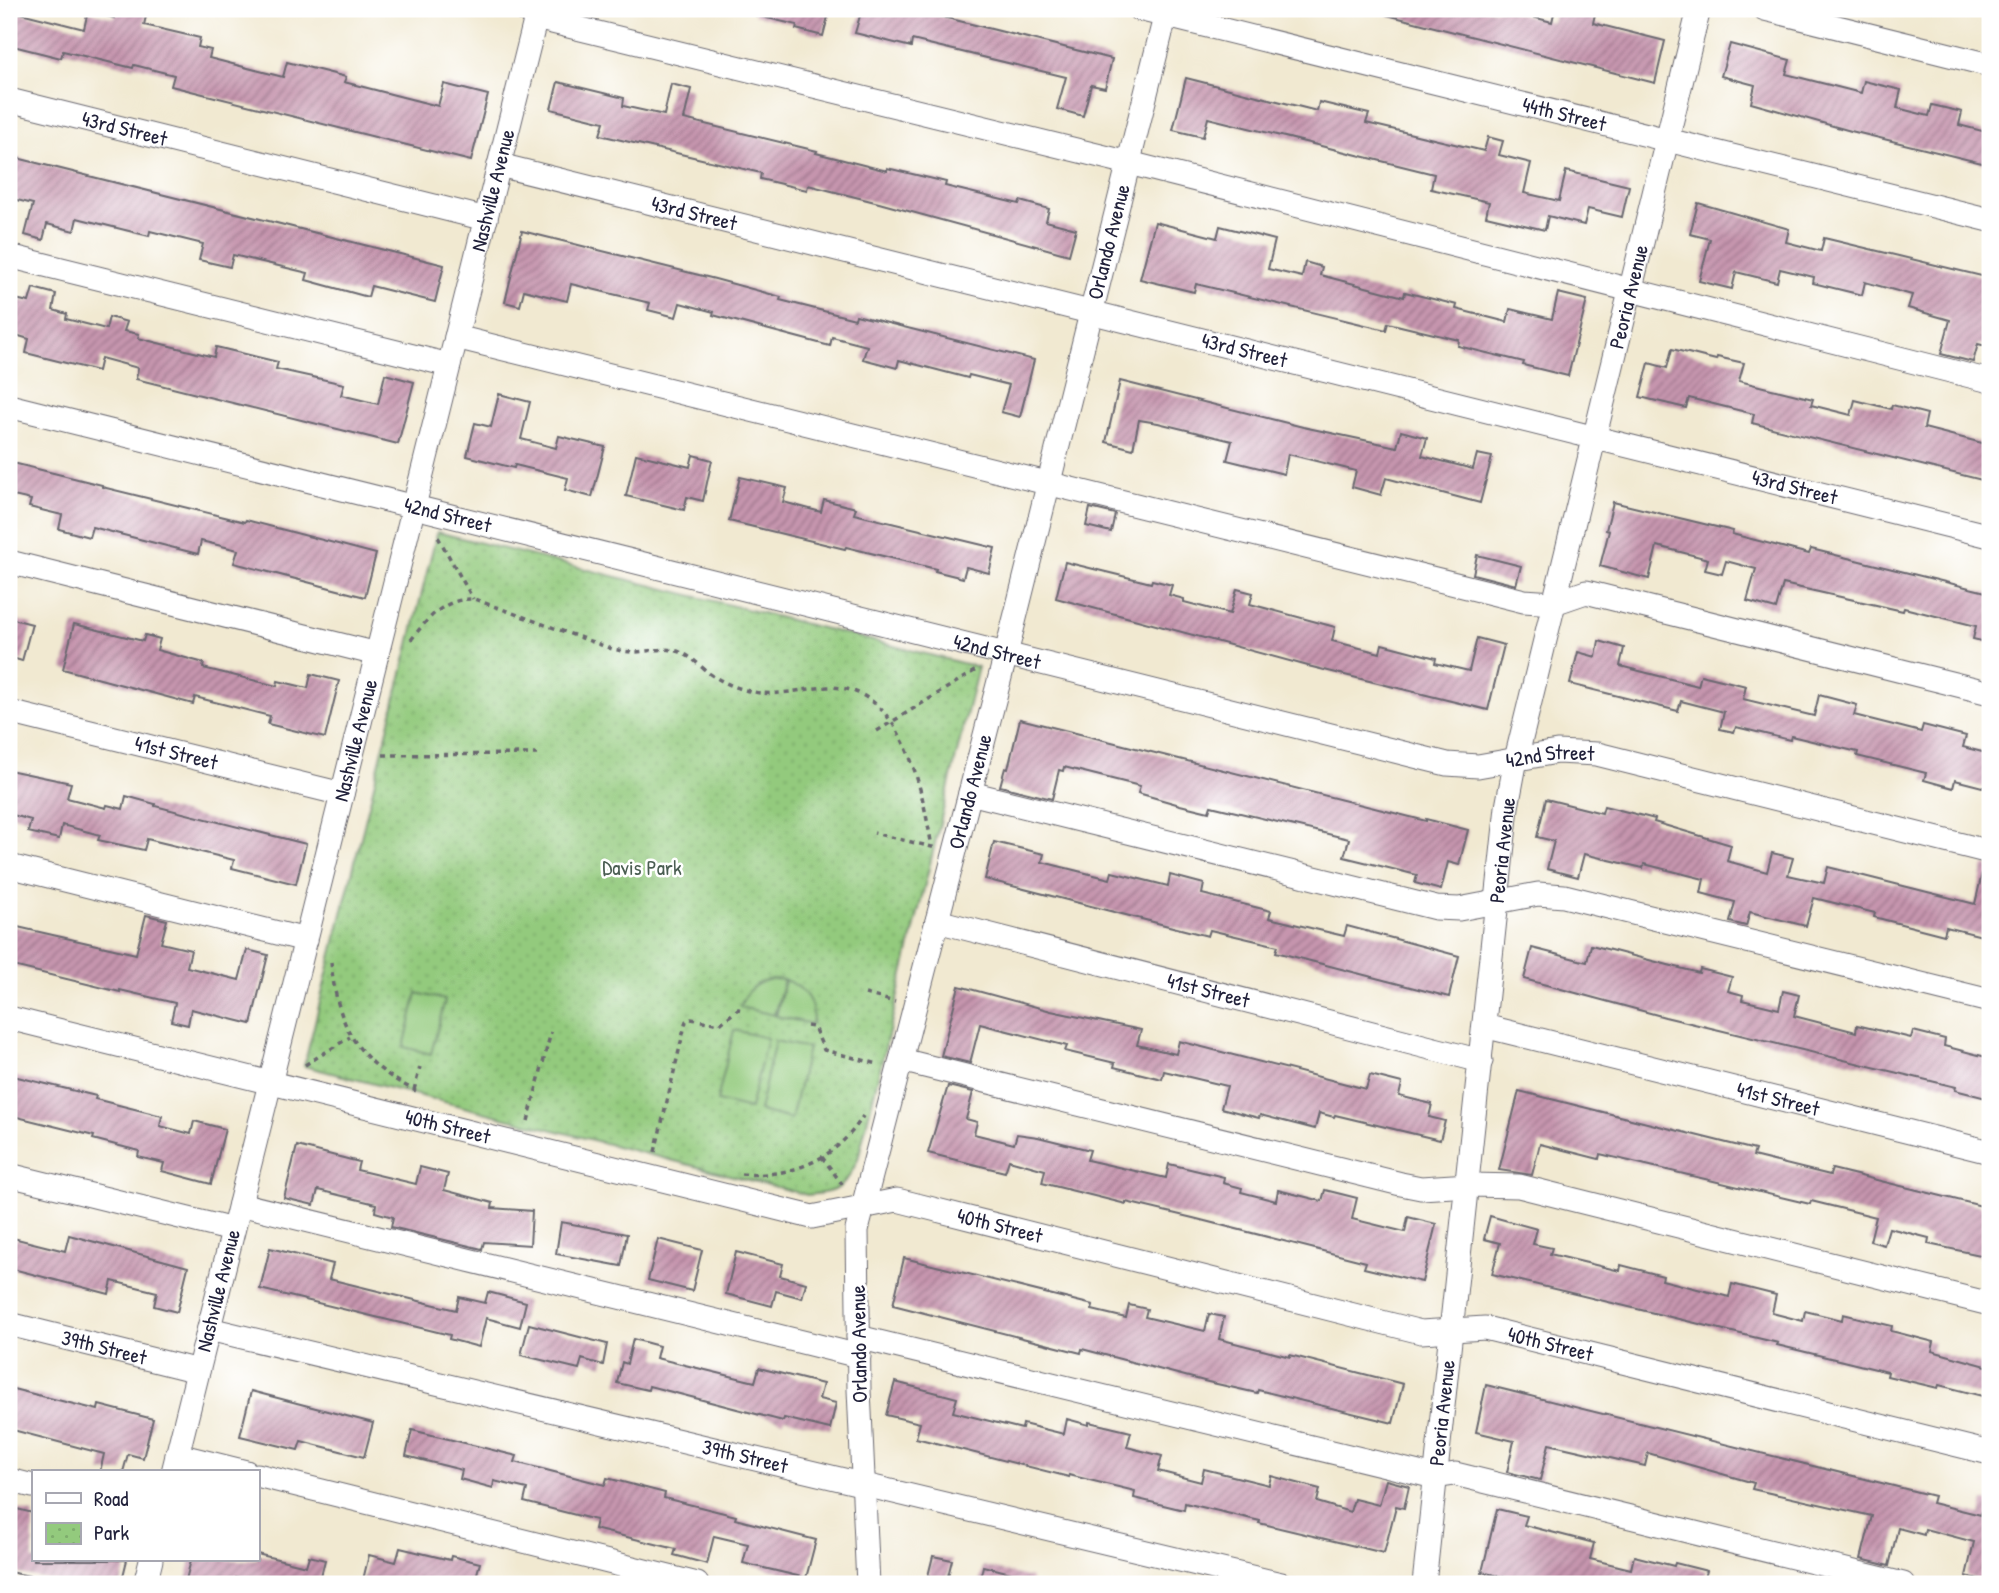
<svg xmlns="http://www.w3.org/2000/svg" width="1999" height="1593" viewBox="0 0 1999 1593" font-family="'Patrick Hand',sans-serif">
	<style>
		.park { fill: url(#park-dots); stroke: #5a765c; stroke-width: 2 }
		.pitch { fill: #93ca7d; stroke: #5a765c; stroke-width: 2 }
		.building { fill: url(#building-hatch) }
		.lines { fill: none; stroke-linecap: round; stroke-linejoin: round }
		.minor-casing { stroke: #6a6870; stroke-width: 25 }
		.path { stroke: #6a6870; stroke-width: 3.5; stroke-dasharray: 5 5; stroke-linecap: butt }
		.minor { stroke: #fff; stroke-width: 23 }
		.labels { text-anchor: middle; stroke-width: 5; stroke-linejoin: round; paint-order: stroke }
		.street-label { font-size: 21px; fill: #22223b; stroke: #fff }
		.park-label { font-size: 21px; fill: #4a5d52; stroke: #fff }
	</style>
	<defs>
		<pattern id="park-dots" width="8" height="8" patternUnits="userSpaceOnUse" patternTransform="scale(1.75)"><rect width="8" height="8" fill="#93ca7d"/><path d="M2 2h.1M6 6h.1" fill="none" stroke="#7ead6d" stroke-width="1.8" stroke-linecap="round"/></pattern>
		<pattern id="building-hatch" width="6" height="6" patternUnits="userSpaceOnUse" patternTransform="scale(1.75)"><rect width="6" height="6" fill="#c695ae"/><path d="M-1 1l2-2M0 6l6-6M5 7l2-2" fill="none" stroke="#a0798f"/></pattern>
	</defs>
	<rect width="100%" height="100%" fill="#fff"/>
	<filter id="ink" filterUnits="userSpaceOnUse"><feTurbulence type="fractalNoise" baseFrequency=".0143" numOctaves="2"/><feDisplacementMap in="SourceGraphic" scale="14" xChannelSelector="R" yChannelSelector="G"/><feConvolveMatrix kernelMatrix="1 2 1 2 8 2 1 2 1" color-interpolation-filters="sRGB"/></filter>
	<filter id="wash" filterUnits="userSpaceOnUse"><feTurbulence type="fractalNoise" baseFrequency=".00686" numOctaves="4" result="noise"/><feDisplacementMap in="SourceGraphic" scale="28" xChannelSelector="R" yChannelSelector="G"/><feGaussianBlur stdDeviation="1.57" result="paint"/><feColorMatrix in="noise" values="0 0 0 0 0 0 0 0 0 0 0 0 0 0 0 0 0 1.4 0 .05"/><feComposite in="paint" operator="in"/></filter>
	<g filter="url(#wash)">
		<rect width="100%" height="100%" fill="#f1e9d1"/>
		<path class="park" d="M437 532 978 667 858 1159C844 1189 839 1192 807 1195L304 1066Z"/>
		<path class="pitch" d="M772 979 784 980 774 1015 740 1007C746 991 755 982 772 979Z
			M785 980C804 987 816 1003 812 1024L776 1016Z
			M417 993 445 1000 431 1054 404 1047Z
			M734 1030 767 1038 750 1109 717 1101Z
			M775 1041 808 1048 791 1119 759 1111Z"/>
		<g id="blocks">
			<path class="building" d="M117 9H136L147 12 144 25 200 38 198 47 211 50 209 58 283 77 287 62 346 77 344 82 438 106 444 84 488 95 471 161 171 86 174 75 134 65 133 68 63 51 61 58 9 45V10L84 29 88 11 114 18Z
				M755 9H830L823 36 796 29 797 25 754 15Z
				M862 9H911L1112 59 1105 88 1091 85 1083 116 1057 109 1066 77 912 40 911 47 855 33Z
				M1388 9H1509V11L1552 22 1555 9H1572L1595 14 1593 23 1665 41 1655 83 1387 15Z
				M1730 44 1790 60 1786 74 1861 93 1864 81 1901 90 1897 108 1929 116 1932 105 1962 112 1959 125 1990 133V165L1851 131 1751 103 1755 85 1721 76Z
				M1186 78 1317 111 1319 102 1369 114 1366 123 1484 151 1488 137 1503 141 1499 155 1531 163 1524 193 1559 201 1566 171 1629 186 1622 217 1588 209 1584 225 1548 216 1545 230 1486 216 1489 202 1431 189 1434 174 1208 118 1203 137 1173 130Z
				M558 82 624 98 623 106 664 115 671 84 691 89 684 119 817 151 816 153 887 171V168L946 182 945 186 1019 204 1020 201 1049 209 1046 221 1076 229 1069 255 879 203 808 185 807 190 760 179 761 173 600 135 604 122 551 109Z
				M9 156 444 265 435 302 371 286 368 297 306 280 308 273 233 255 230 267 199 260 203 244 150 231 149 236 77 218 74 231 47 224 43 240 25 235 33 204 9 198Z
				M1698 203 1789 229 1786 242 1821 251 1824 238 1990 278V347L1978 344 1973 362 1941 354 1950 320 1908 308 1912 295 1865 282 1862 295 1813 283 1814 277 1780 269 1777 282 1736 272 1732 289 1699 281 1710 239 1690 234Z
				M1155 222 1217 238 1220 226 1275 240 1268 269 1302 277 1305 262 1322 267 1320 275 1404 297 1405 292 1457 305 1456 309 1507 322 1510 309 1552 319 1558 293 1587 300 1568 376 1523 365 1524 362 1458 346 1459 340 1388 323 1386 330 1196 284 1194 292 1140 279Z
				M522 231 715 279 781 297 780 300 855 319 856 315 1034 360 1020 417 1001 412 1009 385 969 375 968 378 899 360 897 368 863 359 867 346 832 337 830 346 713 315 714 312 680 303 676 317 648 310 650 303 571 284 567 301 524 290 520 306 505 302Z
				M33 288 56 294 53 310 67 314 66 319 106 329 109 317 127 322 124 331 139 334 138 338 214 357 216 347 278 362 276 369 344 384 341 395 378 404 385 374 414 382 398 444 136 379 138 368 101 358 98 371 26 353 29 339 9 333V324L15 299 29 302Z
				M1672 349 1716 360 1717 357 1744 363 1739 381 1813 399 1811 405 1851 415 1855 400 1891 409 1892 405 1927 414 1924 428 1990 445V482L1752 423 1754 414 1689 398 1686 408 1640 397 1649 363 1667 368Z
				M1120 381 1303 427 1397 447 1401 431 1427 438 1422 456 1473 469 1477 454 1492 457 1480 503 1386 478 1381 495 1352 487 1356 471 1288 454 1284 474 1227 460 1232 441 1158 423 1139 420 1133 449 1106 442Z
				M499 394 530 402 521 439 556 448 559 436 605 447 592 497 565 490 568 478 515 465 514 468 467 456 475 423 491 427Z
				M636 454 690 467 693 455 712 460 703 501 687 497 684 510 626 496Z
				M9 462 102 485V487L245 522 246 520 376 554 365 597 234 563 238 550 201 541 198 554 92 527 89 537 59 529 62 515 29 507 31 500 9 495Z
				M740 477 787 488 783 502 821 512 824 500 856 508 854 514 995 548 989 573 966 567 963 578 935 571 936 569 846 547 845 549 729 521Z
				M1613 502 1733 531 1732 534 1809 554 1811 549 1990 593V643L1973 639 1976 626 1904 608 1903 611 1783 584 1776 609 1747 601 1756 569 1726 561 1722 574 1705 570 1708 559 1657 546 1649 579 1600 566 1609 531 1606 530Z
				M1090 508 1115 514 1111 532 1086 526Z
				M1477 555 1521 566 1516 585 1473 574Z
				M1065 562 1151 583 1152 580 1172 585 1169 595 1184 599V602L1230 614 1237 589 1253 593 1250 604 1335 627 1332 641 1380 653 1382 644 1436 658 1435 663 1469 671 1477 638 1504 645 1488 710 1308 666 1056 598Z
				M9 618 32 624 22 661 9 657Z
				M74 624 143 641 145 635 160 639 157 650 204 663 203 668 277 686 278 681 308 688 311 674 339 681 325 738 268 724 270 716 195 697 193 704 63 669Z
				M1599 641 1624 648 1620 666 1698 686 1701 675 1746 686 1743 699 1814 716 1819 695 1857 705 1854 715 1921 732 1923 725 1966 736 1963 747 1990 754V789L1955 780 1953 788 1924 780 1926 773 1857 756 1858 752 1791 736 1790 740 1736 727 1734 732 1720 729 1724 712 1681 701 1678 711 1570 684 1578 652 1596 657Z
				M1020 719 1426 821V819L1468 830 1459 865 1448 862 1441 890 1415 883 1417 875 1344 857 1349 839 1211 806 1209 812 1180 805 1138 793 1140 786 1064 767 1063 771 1059 770 1052 799 1000 786 1005 768 1008 769Z
				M9 770 71 783 67 798 106 808 107 805 123 809 126 796 155 804V806L306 844 296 884 232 868 234 860 147 839 144 850 98 840 100 835 62 825 59 839 28 832 31 820 9 814Z
				M1546 799 1602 813 1604 806 1655 819 1654 822 1731 845 1727 861 1767 872 1772 853 1793 858 1788 875 1824 883 1828 867 1975 904 1984 865 1990 866V938L1946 927 1944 935 1874 917 1875 913 1814 898 1806 926 1750 912 1746 926 1730 922 1735 902 1701 893 1704 879 1644 864 1643 868 1584 854 1578 877 1547 869 1554 841 1537 837Z
				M994 842 1044 854 1042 862 1110 879 1112 872 1168 886 1170 875 1204 884 1202 894 1271 911 1269 918 1344 936 1347 926 1459 956 1449 997 1276 952 1278 946 1210 930 1208 936 985 879Z
				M146 915 167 920 161 943 191 950 187 967 239 980 247 950 268 955 251 1024 191 1009 188 1025 171 1021 175 1003 120 990V992L9 965V925L136 954Z
				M1591 945 1699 973 1700 969 1732 977 1728 991 1743 995 1742 1000 1779 1009 1783 991 1799 995 1794 1016 1856 1032 1857 1025 1911 1038 1913 1031 1945 1039 1944 1046 1990 1058V1099L1955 1090 1956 1087 1665 1017 1524 979 1532 948 1587 962Z
				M959 986 1051 1011 1141 1030 1137 1045 1176 1054 1179 1041 1366 1089 1370 1075 1402 1083 1399 1096 1432 1104 1429 1117 1445 1121 1440 1140 1335 1115 1334 1117 1319 1113 1315 1129 1260 1115 1259 1118 1221 1108 1227 1086 1164 1071 1162 1079 1114 1067 1115 1063 1065 1051 1067 1046 980 1024 970 1063 941 1056Z
				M9 1075 96 1096 95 1099 162 1116 160 1126 191 1134 194 1121 225 1129 211 1184 162 1171 164 1163 138 1157 139 1151 93 1139 94 1136 9 1115Z
				M948 1086 973 1092 966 1119 977 1122 974 1134 1014 1144 1017 1134 1038 1137 1090 1150 1087 1160 1166 1178 1169 1164 1224 1177 1223 1183 1242 1188 1241 1192 1276 1201 1278 1190 1322 1201 1325 1190 1357 1198 1352 1219 1405 1232 1408 1217 1436 1224 1422 1282 1364 1268 1366 1262 1193 1218 1126 1202V1204L1042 1183 1045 1170 1009 1160 1005 1172 928 1153Z
				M1519 1091 1755 1150 1753 1156 1830 1175 1832 1169 1990 1208V1257L1928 1244 1929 1238 1889 1228 1884 1245 1870 1241 1876 1217 1811 1201 1810 1204 1600 1154 1599 1159 1540 1144 1532 1175 1499 1170Z
				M297 1146 359 1162 357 1170 416 1184 420 1167 448 1174 444 1190 493 1203 492 1208 532 1211 530 1245 484 1242 482 1249 391 1227 393 1217 375 1212 376 1204 318 1190 314 1205 284 1198Z
				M1490 1216 1537 1229 1533 1244 1552 1248 1550 1254 1620 1271 1621 1265 1663 1276 1662 1280 1729 1297 1732 1284 1776 1295 1772 1313 1803 1321 1805 1311 1842 1320 1843 1314 1892 1326 1891 1331 1934 1342 1932 1351 1990 1367V1398L1939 1385 1938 1388 1887 1376 1888 1372 1777 1345 1778 1343 1492 1274 1500 1243 1484 1239Z
				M561 1222 627 1234 621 1266 556 1254Z
				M69 1235 188 1267 177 1312 154 1306 157 1292 112 1281 109 1294 9 1268V1237L65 1251Z
				M658 1239 702 1250 692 1291 648 1280Z
				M270 1248 333 1264 329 1279 456 1310 459 1297 485 1303 488 1292 526 1302 520 1327 486 1318 479 1347 449 1339 450 1335 260 1289Z
				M736 1252 783 1264 780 1276 806 1283 802 1298 776 1291 772 1306 726 1294Z
				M904 1258 1093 1305 1092 1310 1126 1318 1129 1305 1147 1309 1145 1317 1205 1331 1209 1314 1224 1317 1219 1339 1290 1357V1355L1403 1384 1393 1423 1258 1390 1257 1393 1208 1382 1082 1349 1081 1353 893 1305Z
				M529 1324 607 1344 603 1365 582 1359 579 1369 521 1355Z
				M633 1339 659 1346 656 1358 755 1382 759 1368 823 1384 819 1399 836 1403 830 1429 784 1418 783 1421 649 1386 648 1390 617 1383 622 1362 627 1364Z
				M895 1382 957 1398 953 1412 1022 1429 1023 1424 1064 1434 1067 1419 1089 1425V1422L1131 1432 1127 1447 1162 1456 1158 1471 1201 1482 1204 1469 1269 1485 1271 1476 1320 1489 1317 1502 1350 1512 1354 1499 1379 1505 1386 1480 1409 1486 1404 1508 1396 1506 1384 1553 1259 1523 1260 1521 1185 1503 1184 1510 1134 1498 1135 1491 1069 1475V1477L916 1438 920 1423 886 1415Z
				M1486 1385 1934 1496 1932 1503 1981 1515 1984 1501H1990V1582L1966 1576 1974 1542 1925 1529 1924 1535 1898 1528 1889 1566 1861 1559 1872 1516 1752 1489 1754 1483 1648 1453 1645 1466 1549 1444 1540 1480 1507 1472 1514 1441 1476 1432Z
				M9 1388 98 1410 99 1405 153 1419 143 1458 128 1454 123 1472H100L104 1454 9 1429Z
				M251 1391 373 1423 364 1457 301 1441 298 1450 240 1436Z
				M412 1430 517 1456 515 1462 605 1485 607 1478 665 1493 664 1498 736 1516 735 1519 816 1540 806 1578 743 1563 748 1544 714 1536 707 1564 674 1555 676 1549 594 1529 596 1520 524 1502 527 1489 494 1481 493 1488 460 1479 462 1470 406 1456Z
				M9 1507 33 1513V1560H127L121 1584H70L9 1572Z
				M1497 1509 1527 1516 1524 1525 1594 1543 1590 1559 1631 1569 1634 1556 1674 1566 1675 1563 1707 1571 1703 1584H1532L1482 1572Z
				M400 1548 450 1560 451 1556 480 1563 474 1584H362L369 1555 396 1562Z
				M257 1554 306 1566 309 1556 325 1560 319 1584H260L236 1578 235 1584H185L191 1560H257Z
				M933 1556 952 1560 946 1584H926Z
				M983 1566 1031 1578 1030 1584H979Z"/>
		</g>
	</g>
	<g filter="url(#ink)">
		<use href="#blocks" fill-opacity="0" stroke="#6a6870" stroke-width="2"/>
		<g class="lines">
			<defs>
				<g id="minor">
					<path d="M524 9 536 18 1129 163 1990 381"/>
					<path id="s1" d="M1139 9 1990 220"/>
					<path d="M1765 9 1990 65"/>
					<path id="s2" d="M9 100 486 219"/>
					<path id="s3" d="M499 165 1990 536"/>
					<path d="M9 256 449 365"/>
					<path d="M456 337 1524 601 1554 603 1586 592 1990 693"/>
					<path id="s4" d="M9 406 1447 764 1478 766 1557 752 1597 754 1990 852"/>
					<path d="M9 562 377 654"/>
					<path id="s5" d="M9 712 342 794"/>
					<path d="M970 793 1436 908 1459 909 1538 894 1564 896 1990 1001"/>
					<path d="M9 866 306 940"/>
					<path id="s6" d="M937 921 1481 1061"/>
					<path id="s7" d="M9 1018 812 1217 897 1200 1421 1332 1485 1328 1990 1453"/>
					<path id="s8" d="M1484 1026 1990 1152"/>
					<path d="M901 1060 1401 1184 1421 1188 1469 1185 1519 1186 1990 1304"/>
					<path d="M9 1175 233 1230"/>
					<path d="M240 1204 859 1356"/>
					<path id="s9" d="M9 1324 198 1371"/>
					<path id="s10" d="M209 1329 1281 1584"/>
					<path d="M858 1337 1435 1477 1455 1474 1903 1584"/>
					<path d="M177 1455 246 1472"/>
					<path id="s11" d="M173 1472 538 9"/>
					<path d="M257 1475 697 1584"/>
					<path d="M9 1480 33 1486"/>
					<path d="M145 1584 151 1560"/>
					<path id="s12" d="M868 1584 859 1390 857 1230 1006 654 1167 9"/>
					<path id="s13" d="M1424 1584 1507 807 1516 759 1699 9"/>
				</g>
			</defs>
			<use href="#minor" class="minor-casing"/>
			<path class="path" d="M438 537 473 599
				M411 640C428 618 444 598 474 599L612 649C619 650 626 652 633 652 649 652 665 646 680 652 692 657 700 666 710 674 724 683 738 689 754 692 779 697 803 688 828 687 904 686 922 790 932 847L874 833
				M877 731 976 670
				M383 755 537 754
				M331 962C337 1026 357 1062 416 1091
				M865 994 895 1002
				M807 1026 814 1027 824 1050 878 1064
				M305 1065 350 1037
				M414 1090 420 1067
				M528 1121 551 1032
				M655 1152 686 1021 691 1019 720 1024 738 1009 743 1010
				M822 1157 842 1184
				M741 1174C791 1178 836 1160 863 1116"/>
			<use href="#minor" class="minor"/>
		</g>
	</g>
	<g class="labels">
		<g class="street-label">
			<text dy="7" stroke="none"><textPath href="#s1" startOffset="438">44th Street</textPath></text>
			<text dy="7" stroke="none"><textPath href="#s2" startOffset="119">43rd Street</textPath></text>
			<text dy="7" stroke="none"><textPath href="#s11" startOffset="1321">Nashville Avenue</textPath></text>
			<text dy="7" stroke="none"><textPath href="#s3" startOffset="201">43rd Street</textPath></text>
			<text dy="7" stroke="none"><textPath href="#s12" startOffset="1374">Orlando Avenue</textPath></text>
			<text dy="7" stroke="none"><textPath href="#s13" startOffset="1306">Peoria Avenue</textPath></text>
			<text dy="7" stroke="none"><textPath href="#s3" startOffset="768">43rd Street</textPath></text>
			<text dy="7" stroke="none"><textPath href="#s3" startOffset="1335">43rd Street</textPath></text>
			<text dy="7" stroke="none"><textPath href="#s4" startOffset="452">42nd Street</textPath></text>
			<text dy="7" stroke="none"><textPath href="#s4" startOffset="1018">42nd Street</textPath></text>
			<text dy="7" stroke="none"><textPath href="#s11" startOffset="754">Nashville Avenue</textPath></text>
			<text dy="7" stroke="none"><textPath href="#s5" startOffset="172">41st Street</textPath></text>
			<text dy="7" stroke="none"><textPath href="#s4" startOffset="1586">42nd Street</textPath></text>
			<text dy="7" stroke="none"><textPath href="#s12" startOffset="807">Orlando Avenue</textPath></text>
			<text dy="7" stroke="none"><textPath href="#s13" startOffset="738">Peoria Avenue</textPath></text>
			<text dy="7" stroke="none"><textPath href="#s6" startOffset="280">41st Street</textPath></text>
			<text dy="7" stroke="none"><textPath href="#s8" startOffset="303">41st Street</textPath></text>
			<text dy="7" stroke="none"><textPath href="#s7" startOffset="452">40th Street</textPath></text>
			<text dy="7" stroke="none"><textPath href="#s7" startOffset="1020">40th Street</textPath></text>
			<text dy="7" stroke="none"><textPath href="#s11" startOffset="187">Nashville Avenue</textPath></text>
			<text transform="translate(859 1344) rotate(-91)" y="7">Orlando Avenue</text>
			<text dy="7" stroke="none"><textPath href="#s7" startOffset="1586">40th Street</textPath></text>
			<text dy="7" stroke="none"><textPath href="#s9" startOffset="98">39th Street</textPath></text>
			<text dy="7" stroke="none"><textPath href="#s13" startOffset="172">Peoria Avenue</textPath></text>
			<text dy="7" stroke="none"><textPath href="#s10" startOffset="551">39th Street</textPath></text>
		</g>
		<g class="park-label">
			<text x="642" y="875">Davis Park</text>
		</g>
	</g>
	<rect width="1999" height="1593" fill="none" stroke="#fff" stroke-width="35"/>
	<rect x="32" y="1470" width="228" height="91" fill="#ffffff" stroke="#a7a7b1" stroke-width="2"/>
	<rect x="46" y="1493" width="35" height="10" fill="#ffffff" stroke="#a7a7b1" stroke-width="2"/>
	<text x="94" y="1506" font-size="21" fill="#22223b">Road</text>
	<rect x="46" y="1523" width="35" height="21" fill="url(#park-dots)" stroke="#a7a7b1" stroke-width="2"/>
	<text x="94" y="1540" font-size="21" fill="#22223b">Park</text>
</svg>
